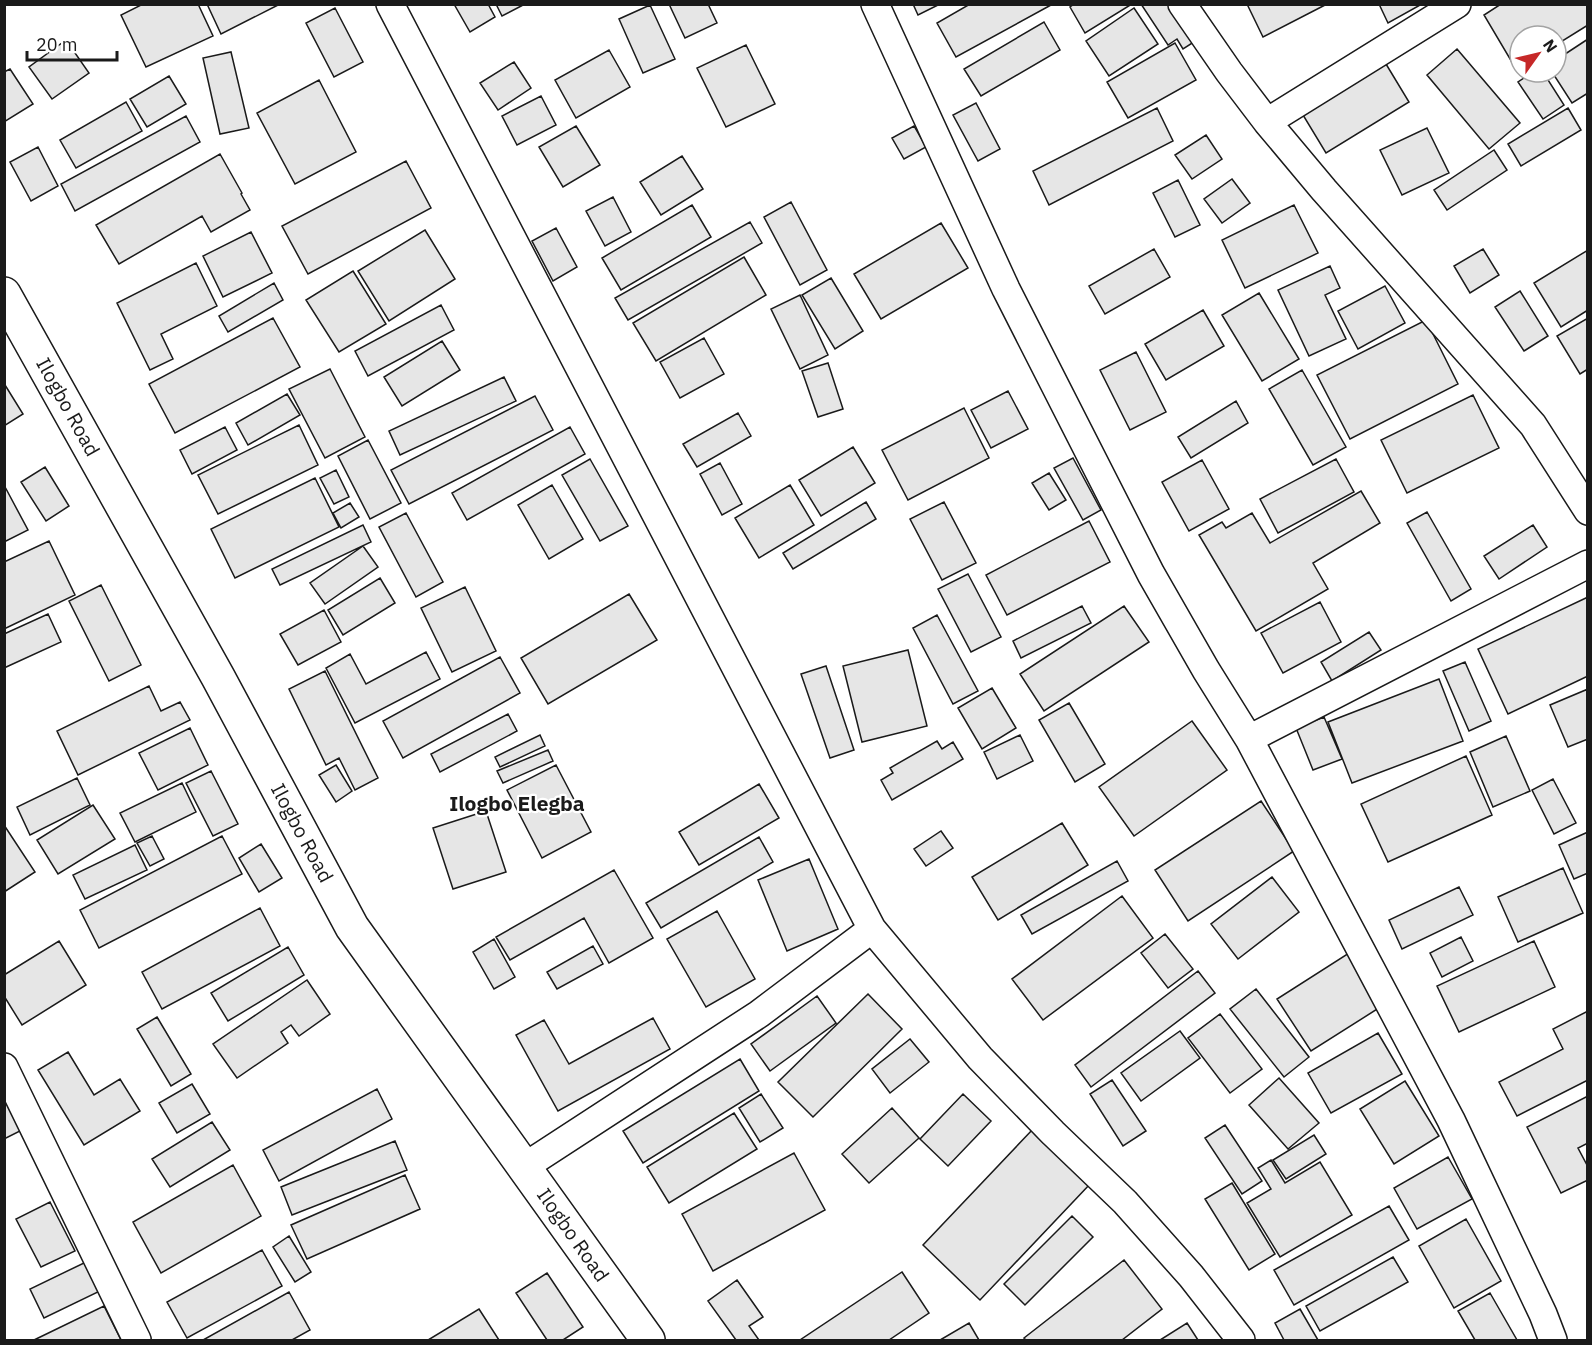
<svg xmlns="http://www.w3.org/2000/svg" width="1592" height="1345" viewBox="0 0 1592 1345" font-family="'IBM Plex Sans',sans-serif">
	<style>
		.building { fill: #e6e6e6; stroke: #1a1a1a; stroke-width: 1.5 }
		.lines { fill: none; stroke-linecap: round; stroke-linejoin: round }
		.street-casing { stroke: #1a1a1a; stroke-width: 30 }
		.secondary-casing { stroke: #1a1a1a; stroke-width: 36 }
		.street { stroke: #fff; stroke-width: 27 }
		.secondary { stroke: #fff; stroke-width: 33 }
		.labels { text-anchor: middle; stroke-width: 4.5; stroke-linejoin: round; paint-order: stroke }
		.street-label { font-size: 20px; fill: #1a1a1a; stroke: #fff }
		.neighbourhood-label { font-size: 21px; font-weight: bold; fill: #1a1a1a; stroke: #fff }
	</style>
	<rect width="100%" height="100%" fill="#fff"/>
	<path class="building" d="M143 4H198L213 36 146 67 121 15Z
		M207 4H280L221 34Z
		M454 4H488L495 17 470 32Z
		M496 4H525L502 16Z
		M669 4H708L717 23 685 38Z
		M913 4H940L918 15Z
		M970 4H1050L1051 5 956 57 937 23Z
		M1074 4H1132L1085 33 1070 7Z
		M1141 4H1174L1197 40 1183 49 1177 39 1168 45Z
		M1247 4H1327L1263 37Z
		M1379 4H1422L1388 23Z
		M1501 4H1588V25L1556 45V36H1520V67L1516 69 1484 15Z
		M650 5 675 59 643 73 619 19Z
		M335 8 363 62 334 77 306 23Z
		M1134 8 1158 44 1109 76 1086 41Z
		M1044 22 1060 50 981 96 964 69Z
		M1588 39V93L1572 103 1552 72H1556V60Z
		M66 40 89 73 52 99 29 67Z
		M1175 43 1196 80 1128 118 1107 82Z
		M746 45 775 104 726 127 697 68Z
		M1457 49 1520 123 1489 149 1427 75Z
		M609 50 630 87 576 118 555 80Z
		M231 52 249 128 220 134 203 58Z
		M514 62 531 88 498 110 480 83Z
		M1386 64 1409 102 1326 153 1303 115Z
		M10 69 33 104 4 122V72Z
		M1533 72H1543L1564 105 1543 119 1518 82Z
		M169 76 186 104 147 127 130 99Z
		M319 80 356 152 295 184 257 113Z
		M541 96 556 125 517 145 502 116Z
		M126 102 142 131 76 168 60 140Z
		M976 103 1000 149 978 161 953 115Z
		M1157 108 1173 141 1049 205 1033 171Z
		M1568 108 1581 130 1521 166 1508 144Z
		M186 116 200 142 75 211 61 184Z
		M576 126 600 165 563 187 539 147Z
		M914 126 926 147 904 159 892 138Z
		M1427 128 1449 173 1402 195 1380 150Z
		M1206 135 1222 159 1192 179 1175 155Z
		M38 147 58 186 31 201 10 162Z
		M1494 150 1507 170 1447 210 1434 190Z
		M220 154 242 193 241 194 250 210 211 232 202 216 119 264 96 225Z
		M682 156 703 189 661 215 640 182Z
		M406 161 431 208 308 274 282 226Z
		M1232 179 1250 203 1222 223 1204 199Z
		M1178 180 1200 225 1175 237 1153 193Z
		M613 197 631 232 605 246 586 211Z
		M791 202 827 270 800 285 764 217Z
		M692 205 711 237 621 290 602 258Z
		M1294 205 1318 253 1245 288 1222 240Z
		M750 222 762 243 628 320 615 298Z
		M941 223 968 268 881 319 854 274Z
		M556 228 577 267 553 281 532 241Z
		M425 230 455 279 389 321 358 271Z
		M251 232 272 273 223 297 203 256Z
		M1154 249 1170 277 1105 314 1089 286Z
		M1483 249 1499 275 1470 293 1454 266Z
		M1588 250V310L1561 327 1534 283Z
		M744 257 766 295 656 361 633 323Z
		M196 263 217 306 161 334 173 359 150 370 117 303Z
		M1330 266 1340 288 1325 295 1346 339 1309 356 1278 290Z
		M353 271 386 324 339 352 306 300Z
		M831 278 863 331 835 349 802 295Z
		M274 283 283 300 228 332 219 316Z
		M1385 286 1405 323 1358 349 1338 311Z
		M1520 291 1548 336 1524 351 1495 307Z
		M1259 293 1299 359 1262 381 1222 315Z
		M800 295 828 355 800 369 771 309Z
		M441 305 454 330 368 376 355 351Z
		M1203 310 1224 346 1166 380 1145 344Z
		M273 318 300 367 175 433 149 384Z
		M1588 318V369L1580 374 1557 336Z
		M1426 320 1458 384 1350 439 1317 375Z
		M704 338 724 374 680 398 660 362Z
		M442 341 460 370 402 406 384 377Z
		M1136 352 1166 412 1130 430 1100 370Z
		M828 363 843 409 818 417 802 371Z
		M330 369 365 437 325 458 289 389Z
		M1302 370 1346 447 1313 465 1269 389Z
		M504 377 516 401 400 455 389 431Z
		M5 385 23 414 4 426V386Z
		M1008 391 1028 429 991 448 971 410Z
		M287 394 300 415 248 445 236 423Z
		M1473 395 1499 448 1407 493 1381 440Z
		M535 396 553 430 409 504 391 470Z
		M1236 401 1248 423 1191 458 1178 437Z
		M964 408 989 458 908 500 882 450Z
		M738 413 751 436 697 467 683 444Z
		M299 425 318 465 218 514 198 475Z
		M225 427 237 450 192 474 180 450Z
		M570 427 585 454 467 520 452 493Z
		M368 440 401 503 370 519 338 456Z
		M853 447 875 483 821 516 799 480Z
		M1073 458 1101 510 1083 520 1054 468Z
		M590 459 628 526 600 541 562 475Z
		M1336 459 1354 492 1278 533 1260 499Z
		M1202 460 1229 509 1189 531 1162 482Z
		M720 463 742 504 722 515 700 474Z
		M45 467 69 506 46 521 21 482Z
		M336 470 349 497 334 504 320 478Z
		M1049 473 1066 500 1049 510 1032 483Z
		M315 478 339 527 235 578 211 529Z
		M4 485 28 530 4 542Z
		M552 485 583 539 549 559 518 505Z
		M790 485 814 525 759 558 735 518Z
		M1361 491 1380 523 1313 563 1328 589 1256 631 1199 535 1222 522 1226 528 1252 513 1270 543Z
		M866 502 876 519 793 569 783 553Z
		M944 502 976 563 942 580 910 519Z
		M350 503 359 517 341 528 333 513Z
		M1427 512 1471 589 1451 601 1407 523Z
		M406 513 443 582 416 597 379 527Z
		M1089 521 1110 562 1007 615 986 575Z
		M363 525 371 542 280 585 272 569Z
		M1533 525 1547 547 1499 579 1484 556Z
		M49 541 75 595 4 629V562Z
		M363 546 378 567 325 604 310 583Z
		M968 574 1001 637 971 652 938 589Z
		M380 578 395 603 343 635 328 610Z
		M101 585 141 665 109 681 69 601Z
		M465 587 496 651 452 672 421 608Z
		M629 594 657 640 548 704 521 658Z
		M1588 597V676L1508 714 1478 649Z
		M1320 602 1341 642 1283 673 1261 633Z
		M1082 606 1091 623 1021 658 1013 641Z
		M1124 606 1149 642 1044 711 1020 674Z
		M324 610 341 642 298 665 280 634Z
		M48 614 61 642 4 668V634Z
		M937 615 978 691 953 704 913 628Z
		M1369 632 1381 650 1332 681 1321 662Z
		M908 650 927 726 862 742 843 666Z
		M426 652 440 679 355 723 326 668 350 654 366 684Z
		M500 657 520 693 403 758 383 721Z
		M1465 662 1491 721 1469 731 1443 671Z
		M826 666 854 750 830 758 801 674Z
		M325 671 378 778 355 790 339 758 326 765 289 689Z
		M1439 679 1463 741 1352 783 1328 722Z
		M149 686 161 711 180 702 190 720 78 775 57 731Z
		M992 688 1016 728 982 749 958 708Z
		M1588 689V739L1568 747 1550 705Z
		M1069 703 1105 764 1075 782 1039 720Z
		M508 714 517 731 440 772 431 754Z
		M1324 717 1342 759 1313 770 1296 728Z
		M1192 721 1227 770 1134 836 1099 787Z
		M190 728 208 765 158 790 139 753Z
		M540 735 545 746 500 767 495 757Z
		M1020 735 1033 761 997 779 984 752Z
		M1506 736 1530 791 1493 807 1470 752Z
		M937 741 942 749 953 742 963 759 892 800 881 780 893 773 890 768Z
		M548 750 553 761 503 783 497 771Z
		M1466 756 1492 815 1388 862 1361 804Z
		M336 765 352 791 336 802 319 775Z
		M556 765 591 832 542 858 507 790Z
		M211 771 238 824 213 836 186 783Z
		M77 778 90 805 30 835 17 807Z
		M1553 779 1576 823 1554 834 1532 790Z
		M182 783 196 812 135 842 120 813Z
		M759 784 779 818 699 865 679 832Z
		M1261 801 1294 851 1188 921 1155 870Z
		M93 805 115 839 58 874 37 840Z
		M486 811 506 872 453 889 433 828Z
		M1062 823 1088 865 998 920 972 877Z
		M4 825 35 872 4 892Z
		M941 831 953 848 926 866 914 849Z
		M1588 832V873L1574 879 1559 845Z
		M152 836 164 859 150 866 137 843Z
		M222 836 242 874 99 948 80 910Z
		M759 837 773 862 661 928 646 903Z
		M261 844 282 878 259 892 239 858Z
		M135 845 147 870 85 899 73 875Z
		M809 859 838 929 787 951 758 880Z
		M1117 861 1128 881 1032 934 1021 915Z
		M1563 868 1583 913 1518 942 1498 897Z
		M614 870 653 938 609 963 584 918 510 960 496 937Z
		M1272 877 1299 912 1238 959 1211 924Z
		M1459 887 1473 915 1402 949 1389 920Z
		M1122 896 1153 938 1043 1020 1012 979Z
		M260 908 280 946 162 1009 142 972Z
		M717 911 755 979 706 1007 667 939Z
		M1165 934 1193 969 1168 988 1141 953Z
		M1461 937 1473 961 1442 977 1430 953Z
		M494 939 515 977 494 989 473 952Z
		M59 941 86 985 22 1025 4 996V975Z
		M1534 941 1555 987 1459 1032 1437 986Z
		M593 946 603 964 557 989 547 972Z
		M288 947 304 975 228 1021 211 993Z
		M1349 953 1382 1006 1311 1051 1277 999Z
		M1198 971 1215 993 1091 1087 1075 1065Z
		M307 980 330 1014 299 1036 291 1025 281 1032 288 1043 237 1078 213 1044Z
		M1256 989 1309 1057 1284 1077 1230 1009Z
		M868 994 902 1029 813 1117 778 1082Z
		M817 996 836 1023 770 1071 751 1044Z
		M1588 1011V1080L1517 1116 1499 1082 1563 1049 1553 1029Z
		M1220 1014 1262 1069 1230 1093 1188 1038Z
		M157 1017 191 1074 171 1086 137 1029Z
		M653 1018 670 1049 558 1111 516 1035 544 1020 569 1064Z
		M1180 1031 1200 1058 1141 1101 1121 1073Z
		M1378 1033 1402 1074 1331 1113 1308 1073Z
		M910 1039 929 1062 890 1093 872 1069Z
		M68 1052 94 1095 120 1079 140 1111 84 1145 38 1070Z
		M740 1059 759 1091 643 1163 623 1131Z
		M1279 1078 1319 1123 1288 1149 1249 1105Z
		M1112 1080 1146 1131 1123 1146 1090 1094Z
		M1405 1081 1439 1136 1394 1164 1360 1109Z
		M192 1084 210 1114 177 1133 159 1103Z
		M4 1088 26 1128 4 1139Z
		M377 1089 392 1119 279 1181 263 1150Z
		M761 1094 783 1128 760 1142 739 1108Z
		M963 1094 991 1121 948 1166 920 1139Z
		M1588 1096V1143L1578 1148 1588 1167V1180L1561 1193 1527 1127Z
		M892 1108 919 1138 869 1183 842 1154Z
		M734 1113 757 1149 669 1203 647 1167Z
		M212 1122 230 1150 170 1187 152 1159Z
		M1225 1125 1262 1181 1242 1194 1205 1138Z
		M1033 1129 1090 1184 980 1300 923 1245Z
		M1314 1135 1326 1154 1286 1179 1273 1160Z
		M395 1141 407 1170 292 1215 281 1187Z
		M794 1153 825 1210 713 1271 682 1214Z
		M1448 1157 1472 1199 1417 1229 1394 1188Z
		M1271 1160 1285 1183 1320 1162 1352 1215 1280 1257 1247 1203 1271 1189 1258 1168Z
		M233 1165 261 1216 161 1273 133 1222Z
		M405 1175 420 1209 307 1259 291 1225Z
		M1232 1183 1275 1254 1249 1270 1205 1199Z
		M50 1202 75 1251 41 1267 16 1219Z
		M1389 1206 1409 1240 1294 1305 1274 1270Z
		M1072 1216 1093 1237 1025 1305 1004 1284Z
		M1466 1219 1501 1281 1454 1308 1419 1246Z
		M289 1236 311 1272 295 1282 273 1247Z
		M262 1250 282 1286 187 1338 167 1302Z
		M1393 1257 1408 1282 1320 1331 1306 1306Z
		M1124 1260 1162 1309 1122 1340H1026L1024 1338Z
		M86 1262 100 1291 44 1318 30 1289Z
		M902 1272 929 1313 889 1340H800Z
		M547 1273 583 1327 563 1340H547L516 1293Z
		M737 1280 763 1317 749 1326 759 1340H736L708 1301Z
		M289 1292 310 1330 292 1340H203Z
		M1490 1293 1517 1340H1475L1458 1311Z
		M104 1306 121 1340H34Z
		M479 1309 499 1340H428Z
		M1300 1309 1318 1340H1284L1275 1323Z
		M969 1323 979 1340H940Z
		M1187 1323 1198 1340H1160Z"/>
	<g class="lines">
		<defs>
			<path id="street" d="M390 4 872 929 980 1058 1053 1133 1125 1202 1191 1276 1241 1340
				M875 4 1006 289 1151 574 1206 670 1249 739 1451 1120 1543 1314 1553 1340
				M1182 4 1229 72 1267 122 1324 190 1533 425 1588 511
				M1267 122 1457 4
				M1249 739 1588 564
				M4 1067 137 1340
				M524 1167 759 1014 872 929"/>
			<path id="secondary" d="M4 294 218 677 352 927 648 1340"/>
		</defs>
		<use href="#street" class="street-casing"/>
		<use href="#secondary" class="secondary-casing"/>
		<use href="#street" class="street"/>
		<use href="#secondary" class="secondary"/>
	</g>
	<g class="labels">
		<g class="street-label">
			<text transform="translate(68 407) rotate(61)" y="7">Ilogbo Road</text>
			<text transform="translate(302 833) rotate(62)" y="7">Ilogbo Road</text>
			<text transform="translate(573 1235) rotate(55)" y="7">Ilogbo Road</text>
		</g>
		<g class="neighbourhood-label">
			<text x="517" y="811">Ilogbo Elegba</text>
		</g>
	</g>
	<rect width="1592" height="1345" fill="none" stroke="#1a1a1a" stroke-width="12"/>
	<g transform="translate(1538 54) rotate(56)"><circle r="28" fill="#ffffff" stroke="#a3a3a3" stroke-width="1.5"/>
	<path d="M0-4.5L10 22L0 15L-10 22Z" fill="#c62828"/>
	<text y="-9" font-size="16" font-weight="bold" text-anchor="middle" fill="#1a1a1a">N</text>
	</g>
	<path d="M27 51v9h90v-9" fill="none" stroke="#1a1a1a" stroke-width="3"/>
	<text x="36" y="51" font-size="18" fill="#1a1a1a" stroke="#ffffff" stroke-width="4.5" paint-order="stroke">20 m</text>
</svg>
